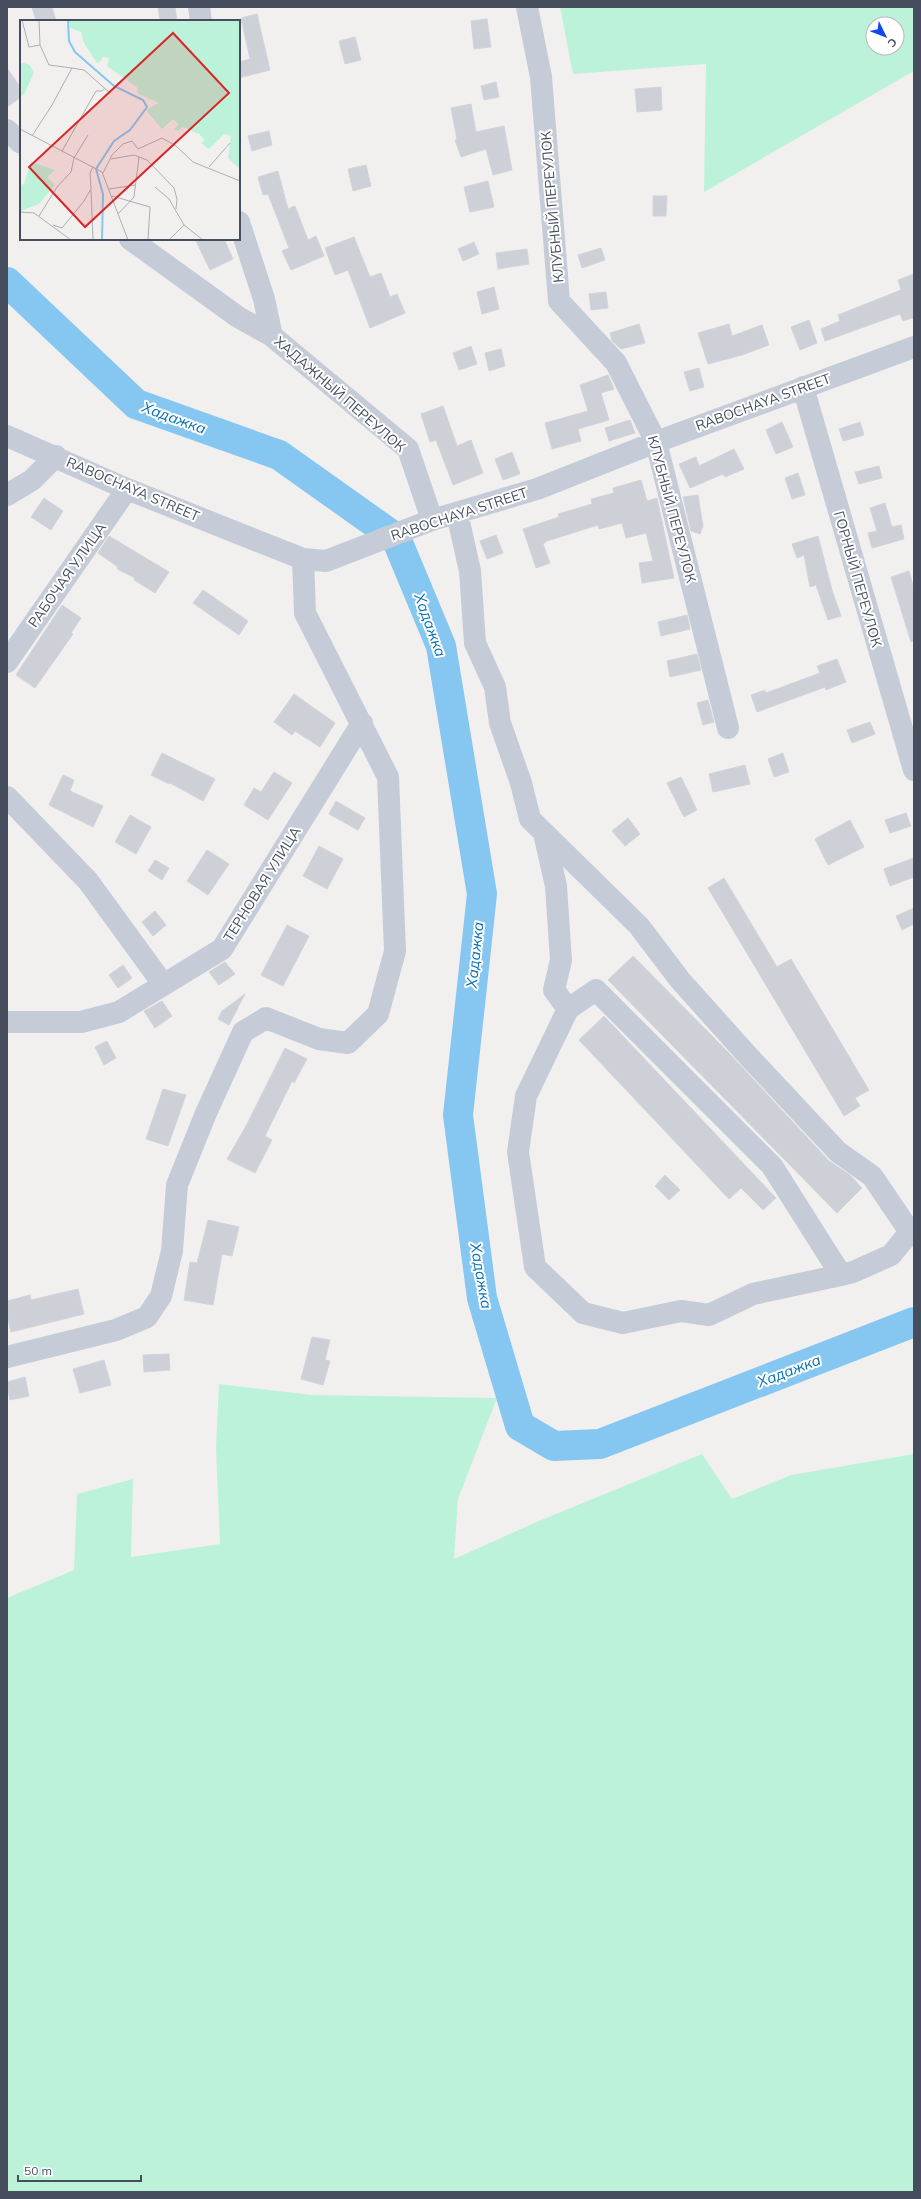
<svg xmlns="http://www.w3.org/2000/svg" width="921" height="2199" viewBox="0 0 921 2199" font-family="Mulish,sans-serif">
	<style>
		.green { fill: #bcf2da; fill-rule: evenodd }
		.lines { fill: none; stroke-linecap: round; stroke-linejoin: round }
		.river { stroke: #86c7f1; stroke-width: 30 }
		.building { fill: #ced0d7; stroke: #d3d4db }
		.minor { stroke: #c5ccd8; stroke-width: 22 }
		.labels { text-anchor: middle; stroke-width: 4; stroke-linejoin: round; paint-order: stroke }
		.street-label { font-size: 14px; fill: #464e5e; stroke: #fff }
		.water-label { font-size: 15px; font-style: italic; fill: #046fb3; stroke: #fff }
		.inset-river { fill: none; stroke: #86c7f1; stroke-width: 2 }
		.inset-road { fill: none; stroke: #adafb5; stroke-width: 1 }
		.view { fill: #d62828; fill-opacity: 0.15; stroke: #d62828; stroke-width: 2 }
		.inset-edge { fill: none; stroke: #464e5e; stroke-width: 2 }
	</style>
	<rect width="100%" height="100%" fill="#f2f0ef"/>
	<path class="green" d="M560 7H914V71L704 192 706 64 573 74ZM873 24H897V48H873Z
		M219 1384 312 1395 497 1398 458 1499 454 1559 539 1521 702 1454 732 1499 791 1475 914 1454V2192H7V1598L74 1570 77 1494 133 1479 131 1557 220 1544 216 1448Z"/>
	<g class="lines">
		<path class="river" d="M7 282 136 404 279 455 396 538 441 646 482 894 458 1115 482 1298 520 1426 554 1446 600 1444 914 1322"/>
	</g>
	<path class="building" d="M32 7H52L56 21H36Z
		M158 7H175L177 21H160Z
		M257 14 270 70 239 78V62L250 59 241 18Z
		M487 19 491 47 474 49 471 21Z
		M355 37 361 60 345 64 339 41Z
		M7 68 21 88V97L7 107Z
		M496 82 499 97 484 100 481 86Z
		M661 87 662 110 637 112 635 89Z
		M471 104 476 132 504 126 512 170 493 175 486 149 461 157 455 140 457 139 451 108Z
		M269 131 272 145 252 151 248 136Z
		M366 165 371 186 353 191 348 169Z
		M278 171 288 209 295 206 308 240 316 236 324 256 291 270 282 251 289 248 268 194 263 195 258 177Z
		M488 181 494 207 470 212 464 187Z
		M653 196H667L666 216H653Z
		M354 237 370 277 381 273 390 297 397 294 405 313 370 328 348 270 335 275 325 248Z
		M195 239H224L233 259 210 270Z
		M474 242 479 254 463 261 458 249Z
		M601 248 605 260 582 268 578 255Z
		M527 249 529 264 498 269 496 253Z
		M914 274V320L912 318 903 321 900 314 825 341 821 329 840 321 838 315 901 290 898 280Z
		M494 287 499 309 482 314 477 292Z
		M606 292 608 308 591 310 589 294Z
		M809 320 817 343 800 350 791 327Z
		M639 324 645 343 621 349 612 341 610 333Z
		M729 324 732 336 762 325 769 345 742 355 708 364 698 333Z
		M471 346 477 364 459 370 453 353Z
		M501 349 505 366 489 371 485 353Z
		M699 368 704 387 690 391 684 372Z
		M608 375 614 389 601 393 609 420 578 429 581 441 552 449 545 423 588 411 580 385Z
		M443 406 457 446 471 440 483 473 453 485 436 440 430 442 421 414Z
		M630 420 635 433 609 441 605 428Z
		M782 422 793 447 776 454 766 430Z
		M860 422 864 435 843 441 839 429Z
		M734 449 744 469 725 477 723 474 690 488 679 464 696 457 699 466Z
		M512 452 520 474 503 480 495 459Z
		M879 466 882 478 859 484 855 472Z
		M798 473 805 495 792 499 785 478Z
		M641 480 647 501 657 498 674 578 642 583 639 563 653 561 646 533 626 538 622 523 599 529 598 525 547 541 543 544 550 563 536 568 523 529 559 517 558 514 592 504 591 499 614 493 613 488Z
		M698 495 703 526 700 534 691 531 683 497Z
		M44 498 63 511 51 530 31 517Z
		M885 503 892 527 901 525 904 539 872 548 868 533 877 531 870 508Z
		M496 535 503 553 487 559 480 541Z
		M109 536 169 572 155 593 134 580 135 578 117 569 118 567 98 553Z
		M818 536 832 590 841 616 828 620 816 585 810 587 804 555 797 558 792 544Z
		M909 571 914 589V641L911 642 891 577Z
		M203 590 248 621 239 635 193 603Z
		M62 605 81 618 71 633 73 634 35 688 16 675Z
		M687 615 690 629 661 636 658 622Z
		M697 654 701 670 670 677 667 661Z
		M837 659 846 682 826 690 825 687 757 712 751 695 765 690 766 693 820 673 817 666Z
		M294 694 335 723 320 747 295 731 292 735 274 722Z
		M708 700 714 722 703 725 697 703Z
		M870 722 875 734 852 743 847 730Z
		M162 753 215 779 203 801 170 783 169 784 151 775Z
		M783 753 789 772 774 777 768 759Z
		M745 765 750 784 713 792 709 774Z
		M274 772 292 783 268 820 244 805 254 788 261 792Z
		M63 775 74 780 70 791 103 806 93 827 49 805Z
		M681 777 697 810 684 817 667 783Z
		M336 801 365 818 358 830 329 814Z
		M906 813 911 826 890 833 885 820Z
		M130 815 151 827 136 854 115 842Z
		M628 818 640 834 625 846 612 831Z
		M850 820 864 847 828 865 815 839Z
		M319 846 343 859 327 889 303 876Z
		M207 850 229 864 208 895 187 881Z
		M914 858V877L890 886 884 869Z
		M155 860 169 868 162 880 148 871Z
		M724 878 777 967 791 959 869 1090 855 1098 860 1106 844 1116 708 888Z
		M914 908V924L902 930 896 916Z
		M155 911 166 925 153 936 142 922Z
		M287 925 309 936 283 986 261 975Z
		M633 956 728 1052 829 1161 850 1175 862 1188 837 1213 608 980Z
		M225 962 235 974 219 985 209 972Z
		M123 965 132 978 118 988 109 975Z
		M245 994 229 1025 218 1019 222 1011Z
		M162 1001 172 1016 155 1028 144 1011Z
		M604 1016 776 1198 763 1210 741 1188 729 1199 579 1040Z
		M107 1041 116 1058 104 1065 95 1047Z
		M285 1048 307 1059 294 1083 292 1081 265 1136 272 1140 255 1173 227 1159 246 1126Z
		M163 1089 186 1095 168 1146 146 1139Z
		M665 1175 680 1190 669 1200 655 1186Z
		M208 1220 239 1227 232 1256 222 1254 213 1305 184 1300 190 1262 197 1263Z
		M78 1289 84 1314 11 1332 7 1314V1301L30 1295 31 1300Z
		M312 1337 330 1340 325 1360 330 1361 323 1385 301 1379Z
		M169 1354 170 1370 144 1372 143 1355Z
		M104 1360 111 1385 80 1393 73 1369Z
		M25 1377 29 1396 10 1400 7 1382Z"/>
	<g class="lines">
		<path class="minor" d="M199 7 201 21
			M527 7 541 77 559 301 616 363 656 442 728 728
			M7 130 21 143
			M239 222 264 299 272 336 408 449 432 520
			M130 239 238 317 272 336
			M803 387 914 770
			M7 436 127 489 303 559 326 561 432 520 537 489 656 442 914 347
			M7 495 32 480 56 456
			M457 513 470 571 475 643 495 687 500 723 521 783 530 819 639 926 680 980 749 1057 838 1152 872 1176 910 1232
			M7 662 127 489
			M7 797 88 881 163 984
			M544 833 556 886 561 960 554 990 568 1009
			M7 1022H81L119 1012 222 949 362 723
			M841 1275 772 1166 596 990 568 1009 526 1096 518 1152 535 1267 583 1313 623 1323 681 1311 709 1315 753 1294 841 1275 853 1272 891 1255 910 1232
			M7 1357 116 1330 147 1317 161 1296 172 1251 177 1185 206 1113 243 1032 266 1018 319 1039 348 1043 378 1014 395 951 388 777 305 613 303 559"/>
	</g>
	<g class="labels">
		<g class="street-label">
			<text transform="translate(552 207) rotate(-95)" y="5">КЛУБНЫЙ ПЕРЕУЛОК</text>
			<text transform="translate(340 394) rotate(41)" y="5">ХАДАЖНЫЙ ПЕРЕУЛОК</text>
			<text transform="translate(763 402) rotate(-20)" y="5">RABOCHAYA STREET</text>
			<text transform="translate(133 489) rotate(23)" y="5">RABOCHAYA STREET</text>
			<text transform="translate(672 509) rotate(75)" y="5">КЛУБНЫЙ ПЕРЕУЛОК</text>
			<text transform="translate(459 514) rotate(-18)" y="5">RABOCHAYA STREET</text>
			<text transform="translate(67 575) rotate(-55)" y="5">РАБОЧАЯ УЛИЦА</text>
			<text transform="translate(858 579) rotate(74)" y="5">ГОРНЫЙ ПЕРЕУЛОК</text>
			<text transform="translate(262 884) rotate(-58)" y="5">ТЕРНОВАЯ УЛИЦА</text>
		</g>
		<g class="water-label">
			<text transform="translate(174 418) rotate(20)" y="5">Хадажка</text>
			<text transform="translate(430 625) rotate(70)" y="5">Хадажка</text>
			<text transform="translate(475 955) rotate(-84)" y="5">Хадажка</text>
			<text transform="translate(481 1276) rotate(80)" y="5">Хадажка</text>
			<text transform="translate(789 1371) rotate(-21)" y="5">Хадажка</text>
		</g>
	</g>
	<g transform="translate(20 20)">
		<rect width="220" height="220" fill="#f2f0ef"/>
		<path d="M49 0H220V149L208 138 211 116 204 114 189 129 181 123 185 120 179 114 163 107 158 111 154 109 159 104 153 99 142 109 126 90 139 83 117 73 118 68 87 46 89 38 82 37 81 41 77 43 64 23 61 12 50 8ZM4 43 10 45 14 53 4 74 0 77V44ZM11 142 35 150 27 157 35 165 19 184 0 191V165L4 164Z" fill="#bcf2da"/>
		<path class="inset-river" d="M48 0 49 21 55 32 94 66 123 80 127 87 110 110 94 121 76 149 83 174 82 220"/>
		<path class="inset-road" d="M2 0 9 27 20 25M52 48 64 50 90 73M0 109 82 152 108 220M12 116 32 85 52 48 29 45 20 25 19 0M42 131 76 71H82L85 68M91 139 114 135 127 140 154 168 157 179 156 189M189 147 210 123M83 153 92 135 103 124 112 121 118 129 142 118 156 126 173 142 220 161M135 167 149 179 164 205 183 220M89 169 116 165M71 170 73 220M92 176 130 187 128 220M0 192 14 193 51 220M98 194 114 177 119 137M19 196 37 167 51 152 54 138 68 115M33 205 42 208 64 181 71 169 70 153 73 147M149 220 164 205"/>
		<path class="view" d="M153 13 209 73 65 207 9 147Z"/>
		<rect width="220" height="220" class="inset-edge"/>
	</g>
	<rect width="921" height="2199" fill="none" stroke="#464e5e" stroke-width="16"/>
	<g transform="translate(885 36) rotate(133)"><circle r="19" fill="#ffffff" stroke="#b5b8bf"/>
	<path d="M0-3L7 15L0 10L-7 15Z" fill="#0f48ec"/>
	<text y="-6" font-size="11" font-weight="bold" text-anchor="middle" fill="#464e5e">С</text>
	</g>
	<path d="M18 2175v6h123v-6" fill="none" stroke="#464e5e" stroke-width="2"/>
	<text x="24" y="2175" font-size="12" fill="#464e5e" stroke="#ffffff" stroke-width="3" paint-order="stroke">50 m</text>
</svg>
